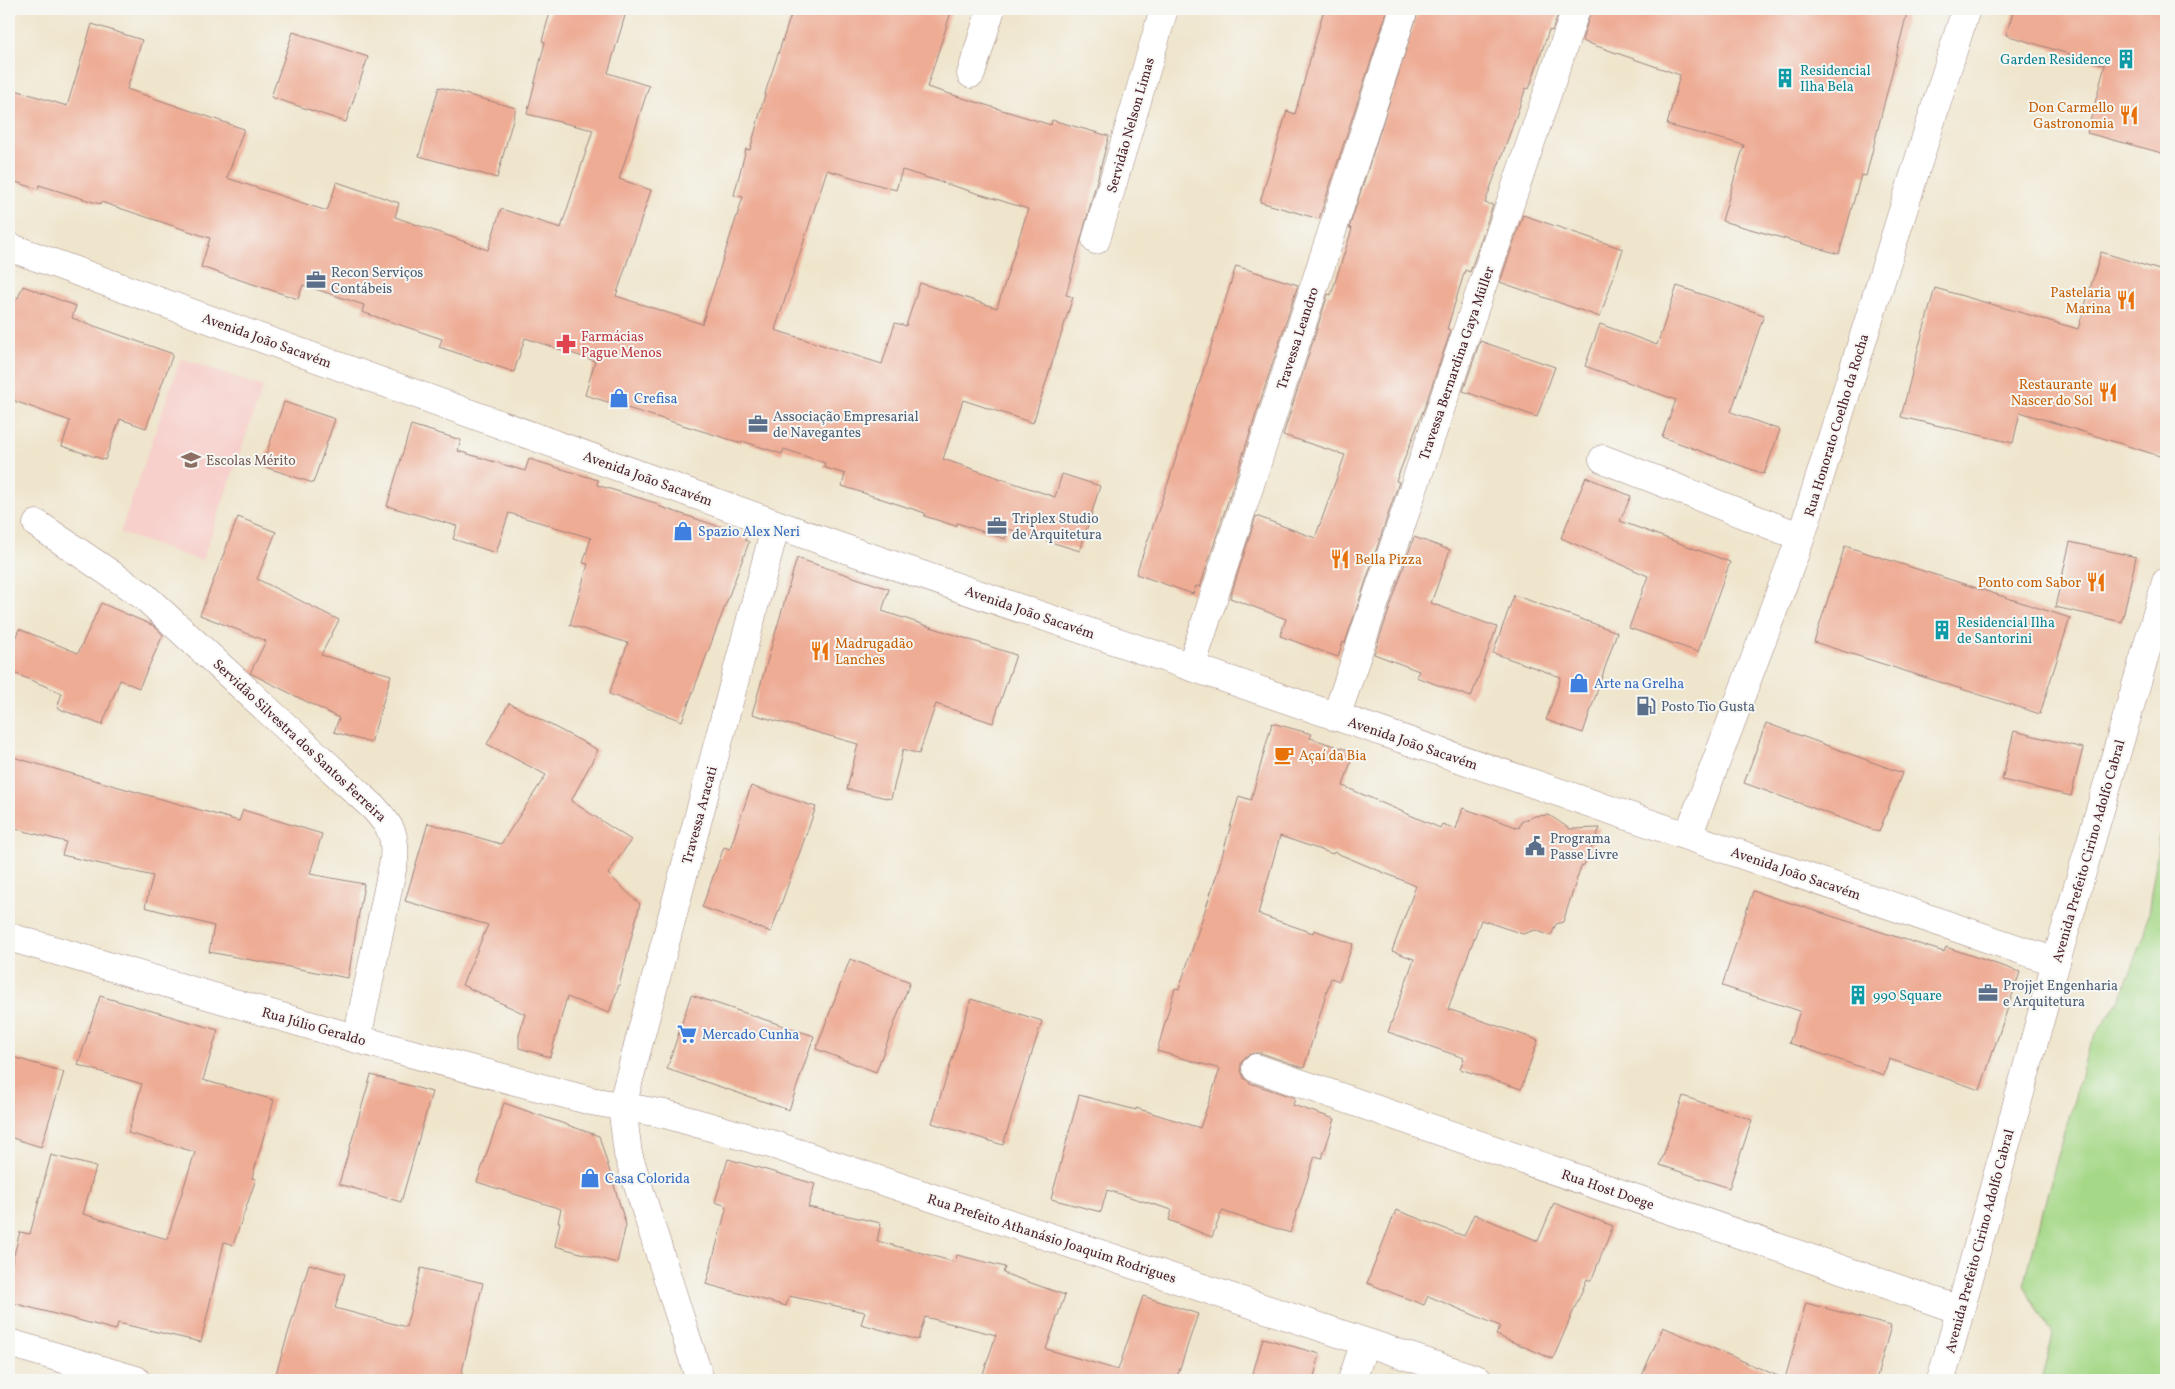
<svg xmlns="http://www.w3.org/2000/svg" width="2175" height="1389" viewBox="0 0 2175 1389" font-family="Vollkorn,serif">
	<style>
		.built { fill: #f7d0cc }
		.green { fill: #a5d887; stroke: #787c59 }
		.building { fill: #eeac94; fill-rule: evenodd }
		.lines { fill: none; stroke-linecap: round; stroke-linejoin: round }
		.minor-casing { stroke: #9c827c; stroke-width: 29 }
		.major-casing { stroke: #9c827c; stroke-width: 29 }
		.minor { stroke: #fff; stroke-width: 28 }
		.major { stroke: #fff; stroke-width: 28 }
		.labels { text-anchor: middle; stroke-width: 4; stroke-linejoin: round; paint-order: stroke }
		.culture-label { font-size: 14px; fill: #0d838f; stroke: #f6f6f2; text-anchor: start }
		.food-label { font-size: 14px; fill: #c56008; stroke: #f6f6f2; text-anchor: end }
		.street-label { font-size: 14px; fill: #4a1f2b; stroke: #f6f6f2 }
		.service-label { font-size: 14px; fill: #4e5e75; stroke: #f6f6f2; text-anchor: start }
		.health-label { font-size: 14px; fill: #be3a42; stroke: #f6f6f2; text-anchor: start }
		.shop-label { font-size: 14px; fill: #366cbe; stroke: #f6f6f2; text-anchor: start }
		.education-label { font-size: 14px; fill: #785e54; stroke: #f6f6f2; text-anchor: start }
	</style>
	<rect width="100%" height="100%" fill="#f6f6f2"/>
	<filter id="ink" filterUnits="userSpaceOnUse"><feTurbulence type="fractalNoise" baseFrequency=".02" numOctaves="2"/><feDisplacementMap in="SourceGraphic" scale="10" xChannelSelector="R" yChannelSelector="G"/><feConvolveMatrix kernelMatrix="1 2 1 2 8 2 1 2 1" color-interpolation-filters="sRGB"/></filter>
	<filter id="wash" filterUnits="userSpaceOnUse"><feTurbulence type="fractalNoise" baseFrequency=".0096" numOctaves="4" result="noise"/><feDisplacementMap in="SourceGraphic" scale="20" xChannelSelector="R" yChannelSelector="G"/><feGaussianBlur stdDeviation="1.12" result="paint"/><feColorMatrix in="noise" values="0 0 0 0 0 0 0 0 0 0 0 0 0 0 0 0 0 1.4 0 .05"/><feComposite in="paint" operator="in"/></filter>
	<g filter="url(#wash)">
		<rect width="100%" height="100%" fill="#efe5cc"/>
		<path class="built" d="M181 358 263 387 202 561 120 533Z"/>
		<path class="green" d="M2166 795V1380H2041L2053 1336 2024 1285 2048 1191 2090 1044 2121 997 2145 934Z"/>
		<g id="blocks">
			<path class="building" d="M551 9H627L608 73 649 86 619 179 651 190 616 296 702 324 743 197 734 195 746 149 750 150 767 87 793 9H952L927 87 1051 125 1052 120 1109 136 1066 295 1073 297 1033 423 963 400 943 459 1055 497 1062 474 1100 486 1080 551 1008 529 1005 539 957 523 956 526 924 516 925 513 842 486 845 474 823 467 825 463 784 449 782 454 742 441 741 443 585 395 595 361 525 338 514 372 439 347 442 339 362 312 364 305 303 285 298 299 201 267 210 238 101 202 100 204 39 185 38 189 9 180V88L67 106 92 24 142 40 127 89 244 129 227 178 327 211 337 182 399 203 395 217 488 250 501 209 561 228 593 130 527 114 545 42 542 41ZM827 170 896 190 902 170 1028 209 997 308 920 283 906 326 895 323 882 364 775 330Z
				M1324 9H1388L1319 219 1260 202 1287 111 1295 114Z
				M1419 9H1560L1552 31 1549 30 1529 89 1526 88 1485 203 1493 205 1470 272 1465 270 1447 329 1451 330 1425 406 1396 481 1399 482 1345 643 1343 642 1338 657 1280 636 1286 619 1230 598 1256 516 1315 538 1345 455 1283 435 1328 294 1331 295 1352 229 1349 228Z
				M1591 9H1908L1866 176 1861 175 1839 254 1722 221 1744 145 1667 125 1680 75 1582 41Z
				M2014 9H2166V154L2087 133 2105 65 2006 35Z
				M293 32 368 57 346 122 271 97Z
				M439 87 516 108 497 178 419 156Z
				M1523 215 1623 249 1600 317 1500 282Z
				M2101 252 2166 272V458L2020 412 2013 443 1901 417 1917 353 1935 288 2078 329Z
				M1236 266 1298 285 1200 587 1196 586 1193 594 1136 574 1170 477Z
				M23 286 76 306 72 318 173 354 146 428 120 419 105 460 62 446 70 421 9 399V294L18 298Z
				M1677 286 1764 315 1731 412 1780 430 1764 474 1662 437 1676 400 1585 366 1600 324 1657 345Z
				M1480 341 1555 367 1537 417 1463 391Z
				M284 402 335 419 313 483 262 466Z
				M411 425 461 440 458 451 525 471 529 459 598 480 597 485 659 504 658 506 747 536 745 540 749 542 682 721 609 694 628 643 570 625 588 564 583 563 591 538 509 513 496 553 453 539 457 526 387 506Z
				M1586 477 1631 496 1620 521 1730 562 1698 652 1629 628 1648 576 1561 538Z
				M238 517 276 532 257 579 339 620 321 655 391 675 371 743 334 732 339 718 250 673 266 641 200 615Z
				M1414 537 1450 550 1431 603 1497 627 1471 697 1416 677 1419 671 1374 654Z
				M2070 542 2136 557 2122 622 2055 607Z
				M1845 546 2070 618 2040 714 1814 642Z
				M797 558 889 589 882 611 1016 655 993 723 936 704 919 754 903 749 891 799 847 789 858 744 752 714Z
				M1514 595 1617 632 1583 733 1546 720 1561 677 1493 653Z
				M101 603 154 626 163 635 139 688 120 680 102 725 57 708 62 693 9 671V653L19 629 78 653Z
				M509 703 598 750 571 801 631 840 608 874 640 904 619 985 609 1013 567 997 550 1057 519 1048V1035L525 1014 462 985 488 925 405 901 428 823 501 844 546 775 487 744Z
				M1272 723 1312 734 1310 738 1354 752 1343 786 1440 828 1442 824 1456 829 1463 808 1519 828 1521 822 1535 816 1549 815 1570 829 1600 828 1584 865 1581 866 1563 922 1556 924 1551 936 1535 930 1523 934 1481 920 1448 1009 1538 1040 1521 1089 1460 1069 1464 1058 1388 1032 1414 959 1392 951 1416 886 1334 852 1333 854 1280 836 1258 914 1313 933 1314 930 1353 944 1339 981 1331 978 1304 1068 1261 1053H1254L1246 1056 1241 1063V1070L1244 1078 1250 1083 1295 1098 1293 1105 1335 1119 1322 1158 1315 1156 1290 1233 1222 1211 1212 1237 1169 1220 1172 1210 1107 1190 1101 1212 1051 1199 1079 1095 1136 1110V1108L1200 1128 1220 1069 1157 1051 1175 988 1179 989 1216 877 1239 796 1251 800Z
				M1766 723 1902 773 1879 832 1744 783Z
				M2014 731 2083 748 2071 796 2002 780Z
				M9 756 239 821 243 810 322 834 310 874 364 884 348 978 209 952 214 926 145 907 153 876 62 855 66 842 9 827Z
				M751 786 816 807 771 932 702 907 724 847 730 849Z
				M1753 891 1944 952 1946 947 2020 972 1980 1090 1889 1059 1884 1075 1789 1043 1800 1011 1722 986Z
				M850 959 910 982 876 1072 816 1049Z
				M691 995 814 1036 789 1110 667 1069Z
				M100 996 218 1030 203 1080 274 1100 252 1178 256 1179 233 1245 224 1242 201 1342 118 1323 116 1330 9 1302V1273L20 1232 30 1234 51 1155 96 1167 83 1214 167 1239 195 1152 128 1133 142 1084 78 1065Z
				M971 999 1042 1021 1003 1145 932 1123Z
				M9 1056 64 1072 41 1147 9 1137Z
				M371 1075 432 1092 401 1202 339 1184Z
				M1683 1096 1752 1120 1729 1188 1660 1165Z
				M504 1103 599 1136 626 1225 617 1263 555 1246 560 1222H558L561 1209 477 1182Z
				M728 1159 815 1184 808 1207 881 1223 877 1241 955 1262 957 1255 1005 1267 1003 1273 1065 1295 1046 1349 1118 1370 1143 1296 1198 1314 1176 1380H981L996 1335 925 1317 918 1340 861 1324 865 1312 789 1296 786 1306 706 1284 727 1206 715 1202Z
				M1554 1203 1613 1226 1591 1281 1587 1279 1553 1359 1496 1335 1500 1326 1428 1296 1424 1305 1367 1283 1396 1210 1464 1236 1474 1214 1538 1241Z
				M309 1264 345 1274 335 1308 406 1327 421 1268 483 1283 460 1380H274Z
				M1806 1303 1891 1326 1876 1380H1640L1663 1327 1785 1379Z
				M1263 1338 1320 1354 1313 1380H1251Z"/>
		</g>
	</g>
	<g filter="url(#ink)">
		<use href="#blocks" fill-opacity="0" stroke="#9c827c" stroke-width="1"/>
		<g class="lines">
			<defs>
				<path id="minor" d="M971 74 991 9
					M1096 240 1164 9
					M1603 459 1801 537
					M37 524 145 597 374 808C391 827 396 834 394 860L357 1039
					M1191 667 1404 9
					M1336 717 1576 9
					M1688 836 1801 537 1966 9
					M9 937 357 1039 591 1101 665 1114 774 1145 1479 1380
					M1256 1068 1960 1310
					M9 1343 136 1380
					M1352 1380 1365 1342
					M1941 1380 2056 962"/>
				<path id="major" d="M9 247 837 546 2056 962 2166 582
					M700 1380 628 1154 622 1106 776 524"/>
			</defs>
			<use href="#minor" class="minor-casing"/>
			<use href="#major" class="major-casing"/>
			<use href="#minor" class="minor"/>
			<use href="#major" class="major"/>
		</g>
	</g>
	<defs>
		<symbol id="building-bare" viewBox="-9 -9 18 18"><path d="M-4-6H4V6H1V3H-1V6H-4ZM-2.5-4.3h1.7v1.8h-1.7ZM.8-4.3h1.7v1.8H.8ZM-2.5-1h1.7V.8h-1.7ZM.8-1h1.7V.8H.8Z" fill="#0f9aa8" stroke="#f6f6f2" stroke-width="2.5" paint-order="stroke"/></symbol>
		<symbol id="restaurant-bare" viewBox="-9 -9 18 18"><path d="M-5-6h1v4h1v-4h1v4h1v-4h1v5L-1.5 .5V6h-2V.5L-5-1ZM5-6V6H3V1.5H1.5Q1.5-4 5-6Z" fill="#e8710a" stroke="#f6f6f2" stroke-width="2.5" paint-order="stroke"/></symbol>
		<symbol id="office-bare" viewBox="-9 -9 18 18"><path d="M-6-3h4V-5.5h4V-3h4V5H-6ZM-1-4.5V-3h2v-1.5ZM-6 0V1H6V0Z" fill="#5c6f8a" stroke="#f6f6f2" stroke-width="2.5" paint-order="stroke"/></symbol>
		<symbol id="pharmacy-bare" viewBox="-9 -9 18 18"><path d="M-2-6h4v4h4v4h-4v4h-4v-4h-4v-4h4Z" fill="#e0444e" stroke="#f6f6f2" stroke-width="2.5" paint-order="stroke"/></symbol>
		<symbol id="shop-bare" viewBox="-9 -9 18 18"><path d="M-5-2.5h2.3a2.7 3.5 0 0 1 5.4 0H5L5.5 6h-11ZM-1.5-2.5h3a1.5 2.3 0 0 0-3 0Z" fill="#3f7fe0" stroke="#f6f6f2" stroke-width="2.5" paint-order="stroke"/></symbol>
		<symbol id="university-bare" viewBox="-9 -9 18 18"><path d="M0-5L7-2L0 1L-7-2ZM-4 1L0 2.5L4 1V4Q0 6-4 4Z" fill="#8d6e63" stroke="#f6f6f2" stroke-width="2.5" paint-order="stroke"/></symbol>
		<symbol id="fuel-bare" viewBox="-9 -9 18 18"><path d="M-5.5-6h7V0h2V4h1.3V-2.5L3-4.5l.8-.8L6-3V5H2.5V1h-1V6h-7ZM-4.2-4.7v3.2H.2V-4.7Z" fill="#5c6f8a" stroke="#f6f6f2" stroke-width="2.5" paint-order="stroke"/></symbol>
		<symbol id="cafe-bare" viewBox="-9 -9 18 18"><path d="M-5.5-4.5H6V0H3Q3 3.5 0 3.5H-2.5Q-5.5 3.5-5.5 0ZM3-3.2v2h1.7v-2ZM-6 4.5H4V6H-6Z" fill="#e8710a" stroke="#f6f6f2" stroke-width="2.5" paint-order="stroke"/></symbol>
		<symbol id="civic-bare" viewBox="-9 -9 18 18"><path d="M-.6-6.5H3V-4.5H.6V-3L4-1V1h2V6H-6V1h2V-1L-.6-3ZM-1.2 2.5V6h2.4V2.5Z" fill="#5c6f8a" stroke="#f6f6f2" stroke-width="2.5" paint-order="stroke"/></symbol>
		<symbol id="supermarket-bare" viewBox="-9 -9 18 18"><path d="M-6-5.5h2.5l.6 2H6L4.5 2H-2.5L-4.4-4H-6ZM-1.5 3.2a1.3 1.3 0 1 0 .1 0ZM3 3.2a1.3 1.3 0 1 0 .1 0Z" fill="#3f7fe0" stroke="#f6f6f2" stroke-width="2.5" paint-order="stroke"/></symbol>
	</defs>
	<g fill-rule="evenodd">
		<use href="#building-bare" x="2112" y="45" width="28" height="28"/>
		<use href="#building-bare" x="1771" y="64" width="28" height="28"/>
		<use href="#restaurant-bare" x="2115" y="101" width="28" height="28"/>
		<use href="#office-bare" x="302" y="266" width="28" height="28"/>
		<use href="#restaurant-bare" x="2112" y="286" width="28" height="28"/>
		<use href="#pharmacy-bare" x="552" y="330" width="28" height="28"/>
		<use href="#restaurant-bare" x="2094" y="378" width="28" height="28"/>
		<use href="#shop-bare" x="605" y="384" width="28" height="28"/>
		<use href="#office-bare" x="744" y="410" width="28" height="28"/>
		<use href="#university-bare" x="177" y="446" width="28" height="28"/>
		<use href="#office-bare" x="983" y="512" width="28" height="28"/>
		<use href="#shop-bare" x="669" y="517" width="28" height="28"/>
		<use href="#restaurant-bare" x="1326" y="545" width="28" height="28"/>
		<use href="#restaurant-bare" x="2082" y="568" width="28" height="28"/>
		<use href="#building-bare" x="1928" y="616" width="28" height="28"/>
		<use href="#restaurant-bare" x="806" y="637" width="28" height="28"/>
		<use href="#shop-bare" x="1565" y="669" width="28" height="28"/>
		<use href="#fuel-bare" x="1632" y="692" width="28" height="28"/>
		<use href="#cafe-bare" x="1270" y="741" width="28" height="28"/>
		<use href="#civic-bare" x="1521" y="832" width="28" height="28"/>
		<use href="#office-bare" x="1974" y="979" width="28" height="28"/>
		<use href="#building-bare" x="1844" y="981" width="28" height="28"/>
		<use href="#supermarket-bare" x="673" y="1020" width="28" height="28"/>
		<use href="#shop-bare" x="576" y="1164" width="28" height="28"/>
	</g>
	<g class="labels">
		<g class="culture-label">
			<text x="2111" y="64" text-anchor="end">Garden Residence</text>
			<text x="1800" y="75">Residencial<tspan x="1800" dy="16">Ilha Bela</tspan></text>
			<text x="1957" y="627">Residencial Ilha<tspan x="1957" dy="16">de Santorini</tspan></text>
			<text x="1873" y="1000">990 Square</text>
		</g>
		<g class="food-label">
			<text x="2114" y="112">Don Carmello<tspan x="2114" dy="16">Gastronomia</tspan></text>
			<text x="2111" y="297">Pastelaria<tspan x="2111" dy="16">Marina</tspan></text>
			<text x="2093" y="389">Restaurante<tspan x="2093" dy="16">Nascer do Sol</tspan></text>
			<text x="1355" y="564" text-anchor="start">Bella Pizza</text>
			<text x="2081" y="587">Ponto com Sabor</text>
			<text x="835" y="648" text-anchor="start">Madrugadão<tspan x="835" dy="16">Lanches</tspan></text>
			<text x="1299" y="760" text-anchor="start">Açaí da Bia</text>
		</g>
		<g class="street-label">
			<text transform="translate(1130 125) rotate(-74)" y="5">Servidão Nelson Limas</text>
			<text transform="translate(1297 338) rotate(-72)" y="5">Travessa Leandro</text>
			<text transform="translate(267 340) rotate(20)" y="5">Avenida João Sacavém</text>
			<text transform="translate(1456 363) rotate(-71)" y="5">Travessa Bernardina Gaya Müller</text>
			<text transform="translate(1836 425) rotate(-73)" y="5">Rua Honorato Coelho da Rocha</text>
			<text transform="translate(648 478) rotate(20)" y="5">Avenida João Sacavém</text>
			<text transform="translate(1030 612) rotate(19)" y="5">Avenida João Sacavém</text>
			<text transform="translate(300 740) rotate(43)" y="5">Servidão Silvestra dos Santos Ferreira</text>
			<text transform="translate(1413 743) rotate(19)" y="5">Avenida João Sacavém</text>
			<text transform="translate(699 815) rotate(-75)" y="5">Travessa Aracati</text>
			<text transform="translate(2088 851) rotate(-74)" y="5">Avenida Prefeito Cirino Adolfo Cabral</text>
			<text transform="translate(1796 873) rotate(19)" y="5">Avenida João Sacavém</text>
			<text transform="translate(314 1026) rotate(16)" y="5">Rua Júlio Geraldo</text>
			<text transform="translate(1608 1189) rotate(19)" y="5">Rua Host Doege</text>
			<text transform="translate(1052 1238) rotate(18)" y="5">Rua Prefeito Athanásio Joaquim Rodrigues</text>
			<text transform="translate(1979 1241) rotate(-75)" y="5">Avenida Prefeito Cirino Adolfo Cabral</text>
		</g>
		<g class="service-label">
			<text x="331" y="277">Recon Serviços<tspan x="331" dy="16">Contábeis</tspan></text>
			<text x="773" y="421">Associação Empresarial<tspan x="773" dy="16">de Navegantes</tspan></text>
			<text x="1012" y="523">Triplex Studio<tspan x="1012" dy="16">de Arquitetura</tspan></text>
			<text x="1661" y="711">Posto Tio Gusta</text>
			<text x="1550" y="843">Programa<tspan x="1550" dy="16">Passe Livre</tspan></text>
			<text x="2003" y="990">Projjet Engenharia<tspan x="2003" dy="16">e Arquitetura</tspan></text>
		</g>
		<g class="health-label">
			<text x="581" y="341">Farmácias<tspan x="581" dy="16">Pague Menos</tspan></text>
		</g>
		<g class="shop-label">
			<text x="634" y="403">Crefisa</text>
			<text x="698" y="536">Spazio Alex Neri</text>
			<text x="1594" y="688">Arte na Grelha</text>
			<text x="702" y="1039">Mercado Cunha</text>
			<text x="605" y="1183">Casa Colorida</text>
		</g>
		<g class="education-label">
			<text x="206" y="465">Escolas Mérito</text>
		</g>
	</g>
	<rect width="2175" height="1389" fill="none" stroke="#f6f6f2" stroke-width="30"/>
</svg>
